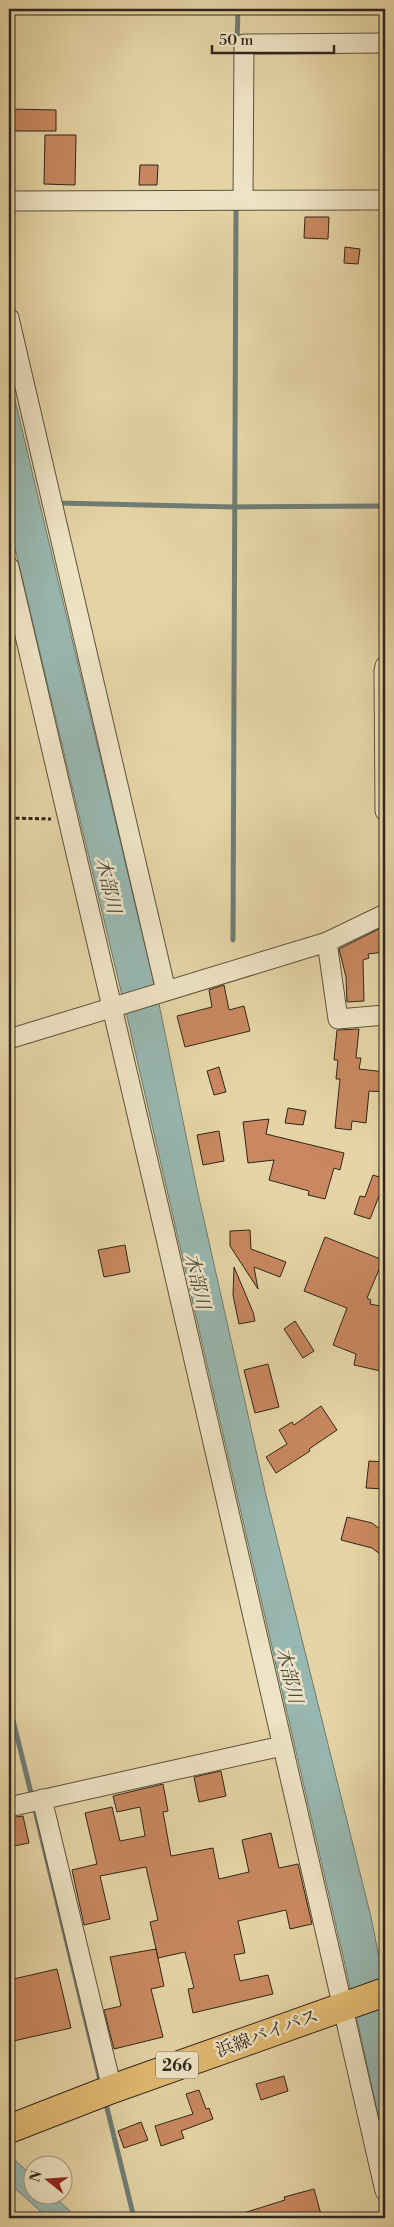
<svg xmlns="http://www.w3.org/2000/svg" width="394" height="2227" viewBox="0 0 394 2227" font-family="'Libre Bodoni','Noto Serif JP',serif">
	<style>
		.water { fill: #98b7b0; stroke: #6e7d75 }
		.lines { fill: none; stroke-linecap: round; stroke-linejoin: round }
		.stream { stroke: #6e7d75; stroke-width: 5 }
		.building { fill: #c9885f; stroke: #30261d }
		.minor-casing { stroke: #5d523f; stroke-width: 21 }
		.highway-casing { stroke: #30261d; stroke-width: 30 }
		.path { stroke: #30261d; stroke-width: 3; stroke-dasharray: 4 2.5; stroke-linecap: butt }
		.minor { stroke: #eee3c4; stroke-width: 19 }
		.highway { stroke: #e2ba72; stroke-width: 28 }
		.labels { text-anchor: middle; stroke-width: 5; stroke-linejoin: round; paint-order: stroke }
		.shield { fill: #eee3c4; stroke: #695f4f; stroke-width: 1 }
		.shield-label { font-size: 16px; font-weight: bold; fill: #30261d }
		.street-label { font-size: 18px; fill: #30261d; stroke: #eee3c4 }
		.water-label { font-size: 19px; font-style: italic; fill: #4a4a42; stroke: #eee3c4 }
	</style>
	<rect width="100%" height="100%" fill="#e5d4a5"/>
	<filter id="stains"><feTurbulence type="fractalNoise" baseFrequency=".004" numOctaves="4"/><feColorMatrix values="0 0 0 0 .2 0 0 0 0 .09 0 0 0 0 .02 0 0 0 .5 -.17"/></filter>
	<radialGradient id="worn" r=".72"><stop offset=".6" stop-color="#630" stop-opacity="0"/><stop offset="1" stop-color="#630" stop-opacity=".3"/></radialGradient>
	<path class="water" d="M9 375 159 1004 197 1189 266 1495 371 1917 385 1987V2147L346 1969 127 1016 9 523Z
		M15 2160 32 2176V2194L52 2195 78 2218H48L9 2183V2163Z"/>
	<g class="lines">
		<path class="stream" d="M237 43 238 9
			M57 503 234 507 385 506
			M233 940 236 204
			M9 1704 32 1797
			M34 1806 101 2084
			M105 2100 134 2218"/>
	</g>
	<path class="building" d="M9 109 56 110V131H9Z
		M45 135H76L75 185 44 184Z
		M140 165H158L157 185H139Z
		M305 217H329L328 239 304 238Z
		M345 247 360 249 358 264 344 263Z
		M385 926V952L368 954 369 958 363 960 364 1001 347 1002 346 977 339 949Z
		M224 985 229 1010 244 1006 250 1031 185 1047 177 1016 212 1007 209 990Z
		M359 1029 356 1058H361L359 1069 385 1072V1092L369 1091 366 1123 352 1121 351 1130 335 1128 340 1079H336L338 1060H334L337 1030Z
		M219 1067 226 1092 214 1095 207 1071Z
		M288 1108 306 1111 303 1125 285 1123Z
		M269 1119 266 1134 344 1153 340 1170 334 1168 325 1199 308 1195 309 1191 269 1180 274 1160 248 1163 243 1122Z
		M219 1131 224 1161 203 1165 197 1135Z
		M373 1175 385 1179V1190L383 1197 379 1196 370 1219 354 1214 360 1196 365 1197Z
		M250 1230 251 1249 286 1262 280 1277 254 1267 258 1289 230 1246V1231Z
		M325 1237 383 1260 367 1298 371 1300 370 1304 385 1307V1372L354 1365 356 1354 333 1345 347 1308 304 1291Z
		M125 1245 130 1272 104 1277 98 1250Z
		M234 1267 253 1312 255 1321 239 1324 233 1295Z
		M295 1321 314 1351 303 1358 284 1329Z
		M268 1364 279 1407 255 1413 244 1370Z
		M321 1406 337 1430 309 1449 310 1451 276 1473 266 1457 287 1444 279 1430 292 1422 294 1425Z
		M369 1461 385 1462V1489L366 1488Z
		M347 1517 372 1523 385 1533V1558L372 1548 341 1540Z
		M221 1771 226 1796 199 1802 194 1777Z
		M163 1784 168 1811 163 1812 171 1856 213 1848 219 1879 249 1872 242 1840 271 1833 279 1868 298 1864 312 1924 290 1929 286 1910 238 1921 245 1953 234 1955 240 1981 268 1975 273 1994 193 2013 188 1989 194 1988 185 1952 158 1958 150 1922 158 1920 146 1867 100 1876 110 1919 84 1925 72 1870 97 1864 85 1813 112 1807 120 1841 145 1836 140 1807 117 1812 113 1796Z
		M23 1816 29 1843 14 1846 9 1818Z
		M156 1949 164 1986 151 1989 163 2037 114 2049 104 2010 121 2006 110 1957Z
		M57 1969 71 2028 9 2042V1980Z
		M284 2076 288 2091 261 2100 256 2084Z
		M199 2090 206 2109 209 2108 213 2119 181 2131 184 2138 161 2146 155 2126 193 2114 186 2094Z
		M141 2122 148 2140 124 2148 118 2131Z
		M314 2189 322 2218H238L237 2215 285 2200 284 2197Z"/>
	<g class="lines">
		<defs>
			<path id="minor" d="M243 200 244 44 385 43
				M9 201 385 200
				M9 318 166 991
				M9 567 166 1238 385 2191
				M385 666 384 671 385 811
				M327 942 338 1019 385 1015
				M9 1039 327 942 385 914
				M42 1799 112 2089
				M9 1807 282 1746"/>
			<path id="highway" d="M9 2129 112 2089 385 1992"/>
		</defs>
		<use href="#minor" class="minor-casing"/>
		<use href="#highway" class="highway-casing"/>
		<path class="path" d="M9 818 51 819"/>
		<use href="#minor" class="minor"/>
		<use href="#highway" class="highway"/>
	</g>
	<g class="labels">
		<rect class="shield" x="156" y="2051.5" width="42" height="27" rx="4"/>
		<g class="shield-label">
			<text x="177" y="2071">266</text>
		</g>
		<g class="street-label">
			<text transform="translate(267 2033) rotate(-20)" y="6">浜線バイパス</text>
		</g>
		<g class="water-label">
			<text transform="translate(109 885) rotate(77)" y="7">木部川</text>
			<text transform="translate(198 1281) rotate(77)" y="7">木部川</text>
			<text transform="translate(290 1675) rotate(76)" y="7">木部川</text>
		</g>
	</g>
	<rect width="394" height="2227" fill="none" stroke="#e5d4a5" stroke-width="30"/>
	<rect x="10" y="10" width="374" height="2207" fill="none" stroke="#30261d" stroke-width="2.5"/>
	<rect x="15" y="15" width="364" height="2197" fill="none" stroke="#30261d"/>
	<g transform="translate(48 2180) rotate(287)"><circle r="24" fill="#eee3c4" stroke="#a29781"/>
	<path d="M0-4L9 19L0 12L-9 19Z" fill="#8f2418"/>
	<text y="-8" font-size="14" font-weight="bold" text-anchor="middle" fill="#30261d">N</text>
	</g>
	<path d="M212 45v8h122v-8" fill="none" stroke="#30261d" stroke-width="2.5"/>
	<text x="219" y="45" font-size="15" fill="#30261d" stroke="#eee3c4" stroke-width="4" paint-order="stroke">50 m</text>
	<rect width="100%" height="100%" filter="url(#stains)"/>
	<rect width="100%" height="100%" fill="url(#worn)"/>
</svg>
